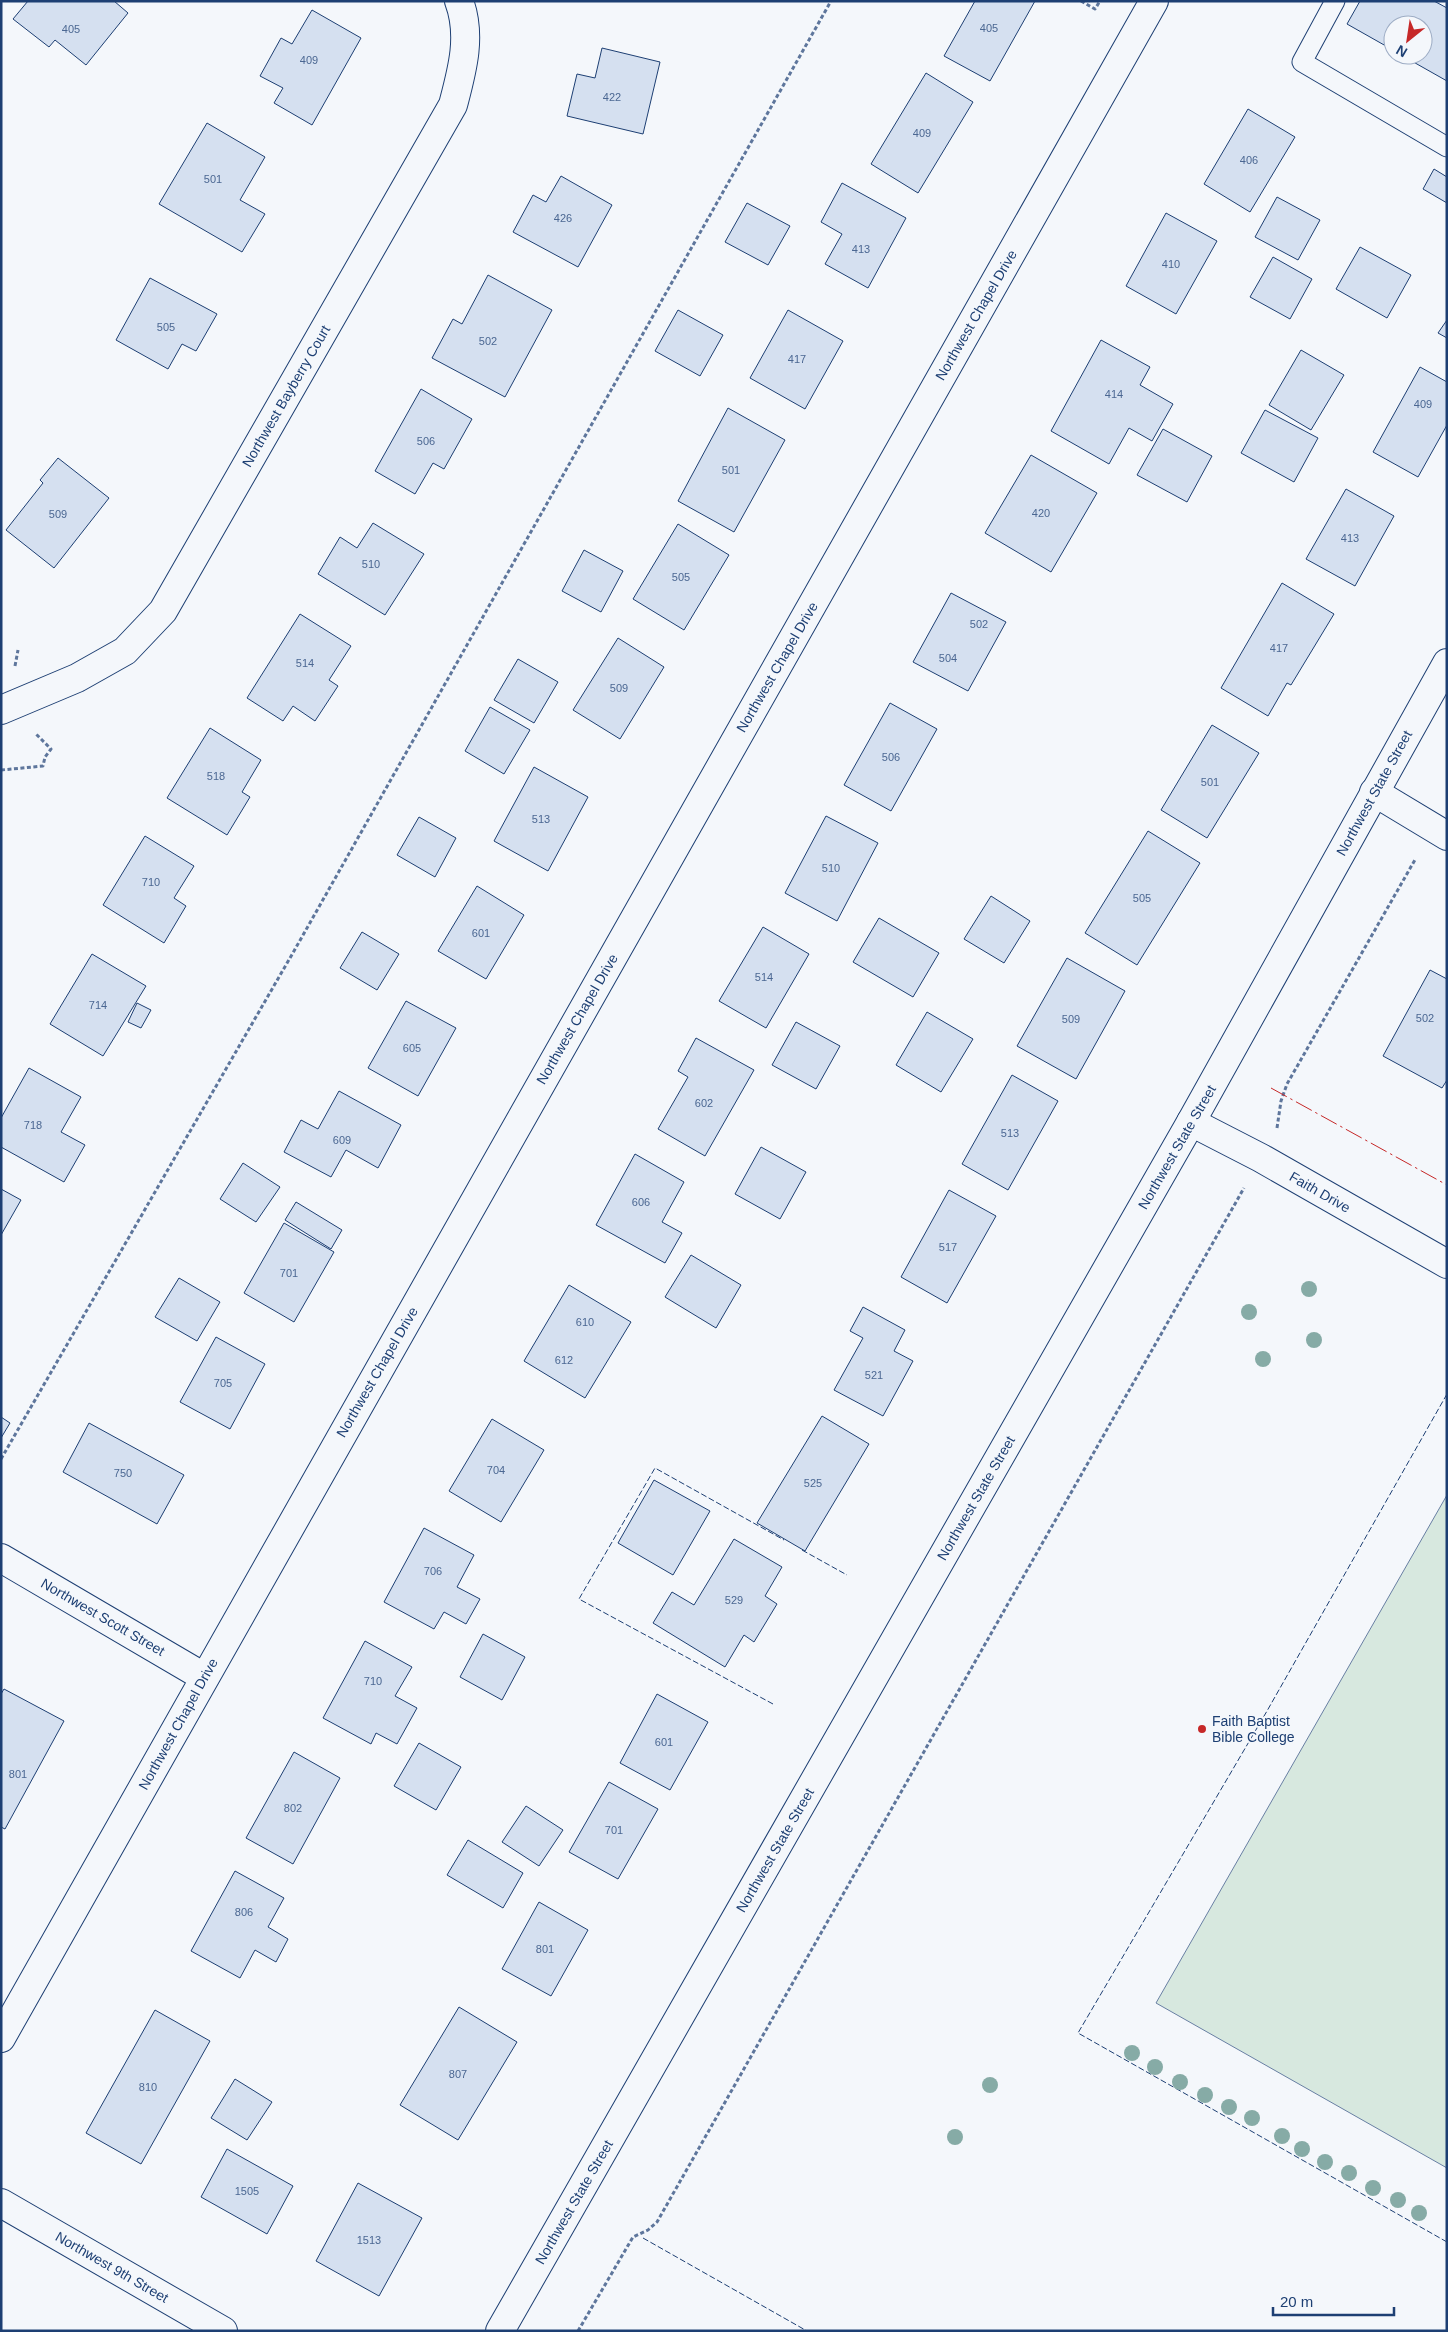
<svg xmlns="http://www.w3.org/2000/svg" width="1448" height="2332" viewBox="0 0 1448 2332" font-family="Helvetica,sans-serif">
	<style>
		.green { fill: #d7e8df; stroke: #687fa3 }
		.building { fill: #d5e0f0; stroke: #1d3f73 }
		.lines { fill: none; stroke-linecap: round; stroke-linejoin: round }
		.service-casing { stroke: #1d3f73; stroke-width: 21 }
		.minor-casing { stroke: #1d3f73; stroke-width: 30 }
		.secondary-casing { stroke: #1d3f73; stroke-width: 30 }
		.path { stroke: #5e769c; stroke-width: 3; stroke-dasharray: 4 2.5; stroke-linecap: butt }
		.service { stroke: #f4f7fb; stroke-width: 19 }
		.minor { stroke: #f4f7fb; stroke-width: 28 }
		.secondary { stroke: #f4f7fb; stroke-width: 28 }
		.fence { stroke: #1d3f73; stroke-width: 1; stroke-dasharray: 6 2.5; stroke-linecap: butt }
		.power { stroke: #c62828; stroke-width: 1; stroke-dasharray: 18 4 2.5 4; stroke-linecap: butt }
		.tree { fill: #86aba6 }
		.poi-dot { fill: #c62828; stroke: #f4f7fb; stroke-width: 2 }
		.labels { text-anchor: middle; stroke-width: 4; stroke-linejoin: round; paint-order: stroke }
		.number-label { font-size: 11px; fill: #4b6792 }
		.street-label { font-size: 14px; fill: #1d3f73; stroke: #f4f7fb }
		.poi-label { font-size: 14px; fill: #1d3f73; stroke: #f4f7fb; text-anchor: start }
	</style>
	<rect width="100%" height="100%" fill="#f4f7fb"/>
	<path class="green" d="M1447 1495V2168L1156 2003Z"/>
	<path class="building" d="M28 1H114L128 13 86 65 55 40 49 47 13 19Z
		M975 1H1035L990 81 944 56Z
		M1360 1H1434L1447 8V81L1401 55H1423V25H1393V50L1347 24Z
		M312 10 361 38 312 125 274 103 283 88 260 76 281 38 292 44Z
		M602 48 660 62 643 134 567 116 577 74 595 78Z
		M926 73 973 102 918 193 871 164Z
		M1248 109 1295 137 1250 212 1204 184Z
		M207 123 265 157 240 200 265 214 242 252 159 204Z
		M1434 169 1447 177V203L1423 189Z
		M561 176 612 205 578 267 513 232 533 195 546 202Z
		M842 183 906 218 868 288 825 264 842 234 821 222Z
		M1277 197 1320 220 1298 260 1255 237Z
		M747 203 790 226 768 265 725 242Z
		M1166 213 1217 241 1176 314 1126 286Z
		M1360 247 1411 275 1387 318 1336 289Z
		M1273 257 1312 279 1290 319 1250 297Z
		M488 275 552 310 505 397 432 358 453 319 462 324Z
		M150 278 217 314 196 351 182 344 168 369 116 340Z
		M678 310 723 335 700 376 655 351Z
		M788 310 843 341 805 409 750 378Z
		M1447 320V338L1438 333Z
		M1101 340 1150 367 1140 385 1173 404 1152 441 1129 428 1109 464 1051 431Z
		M1301 350 1344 375 1311 430 1269 405Z
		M1420 367 1447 382V425L1418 477 1373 452Z
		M421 389 472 419 444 469 433 463 415 494 375 471Z
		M728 408 785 440 734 532 678 501Z
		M1265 410 1318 438 1294 482 1241 453Z
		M1163 429 1212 456 1187 502 1137 475Z
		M1031 455 1097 493 1051 572 985 533Z
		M58 458 109 498 54 568 6 530 43 483 40 480Z
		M1346 489 1394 516 1355 586 1306 559Z
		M373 523 424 554 385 615 318 574 340 537 357 548Z
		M678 524 729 555 684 630 633 599Z
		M584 550 623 571 601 612 562 591Z
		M1282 583 1334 614 1291 685 1287 683 1268 716 1221 688Z
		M951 593 1006 622 968 691 913 662Z
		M300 614 351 646 329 680 338 686 315 721 293 706 283 721 247 698Z
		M618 638 664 667 620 739 573 710Z
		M518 659 558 682 534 723 494 700Z
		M890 703 937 729 891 811 844 785Z
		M490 707 530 730 504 774 465 751Z
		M1212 725 1259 753 1207 838 1161 810Z
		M210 728 261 760 242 792 250 797 227 835 167 798Z
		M534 767 588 797 548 871 494 841Z
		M826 816 878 843 837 921 785 893Z
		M419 817 456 838 435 877 397 855Z
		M1148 831 1200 863 1137 965 1085 933Z
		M145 836 194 866 174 898 186 906 164 943 103 905Z
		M477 886 524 915 486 979 438 951Z
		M991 896 1030 921 1004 963 964 939Z
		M879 918 939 953 913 997 853 962Z
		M763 927 809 954 766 1028 719 1001Z
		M362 932 399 954 377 990 340 968Z
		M92 954 146 986 103 1056 50 1024Z
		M1067 958 1125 991 1076 1079 1017 1046Z
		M1430 970 1447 979V1080L1442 1088 1383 1056Z
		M406 1001 456 1028 418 1096 368 1068Z
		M137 1003 151 1010 141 1028 128 1022Z
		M927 1012 973 1039 941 1092 896 1065Z
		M796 1022 840 1046 816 1089 772 1065Z
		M696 1038 754 1070 705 1156 658 1129 688 1077 678 1071Z
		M29 1068 81 1097 61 1132 85 1145 64 1182 1 1147V1118Z
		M1012 1075 1058 1101 1008 1190 962 1164Z
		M339 1091 401 1125 378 1168 346 1150 331 1177 284 1152 301 1120 318 1129Z
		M761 1147 806 1172 780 1219 735 1194Z
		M635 1154 684 1182 662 1222 682 1233 665 1263 596 1225Z
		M243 1163 280 1187 256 1222 220 1199Z
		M1 1189 21 1200 1 1235Z
		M949 1190 996 1216 947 1303 901 1277Z
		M296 1202 342 1230 331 1249 285 1220Z
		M284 1223 334 1252 294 1322 244 1293Z
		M691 1255 741 1285 716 1328 665 1297Z
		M179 1278 220 1302 197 1341 155 1317Z
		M569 1285 631 1322 585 1398 524 1361Z
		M863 1307 905 1330 894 1351 913 1361 883 1416 834 1390 863 1338 850 1331Z
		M216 1337 265 1364 230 1429 180 1402Z
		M822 1416 869 1444 805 1551 757 1523Z
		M1 1417 10 1423 1 1438Z
		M492 1419 544 1450 501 1522 449 1491Z
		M89 1423 184 1475 157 1524 63 1472Z
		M654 1480 710 1511 673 1575 618 1543Z
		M424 1528 474 1555 457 1587 480 1599 466 1624 444 1612 434 1629 384 1602Z
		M734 1539 782 1567 765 1596 777 1604 754 1642 744 1635 725 1667 653 1623 672 1592 694 1605Z
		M483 1634 525 1657 502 1700 460 1677Z
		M365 1641 412 1667 395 1696 417 1708 397 1744 376 1733 371 1744 323 1718Z
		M4 1689 64 1721 5 1829 1 1827V1694Z
		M657 1694 708 1722 670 1790 620 1763Z
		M419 1743 461 1767 436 1810 394 1786Z
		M294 1752 340 1778 293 1864 246 1838Z
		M609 1782 658 1809 618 1879 569 1852Z
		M526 1806 563 1830 539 1866 502 1842Z
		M468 1840 523 1873 503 1908 447 1875Z
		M235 1871 284 1898 268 1927 288 1939 276 1962 255 1950 240 1978 191 1951Z
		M539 1902 588 1930 551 1996 502 1969Z
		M459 2007 517 2042 458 2140 400 2105Z
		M155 2010 210 2041 141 2164 86 2133Z
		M235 2079 272 2102 247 2140 211 2118Z
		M227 2149 293 2186 267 2234 201 2197Z
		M358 2183 422 2218 379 2296 316 2261Z"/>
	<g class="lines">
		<defs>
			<path id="service" d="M1335 1 1302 62 1447 147"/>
			<path id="minor" d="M1 710 77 678 125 651 163 611 453 105C462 71 472 36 459 1
				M1374 792 1447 836
				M1191 1122 1261 1158 1447 1264
				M1 1558 204 1677
				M1 2038 1154 1
				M1 2203 223 2331"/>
			<path id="secondary" d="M500 2331 1191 1122 1447 663"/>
		</defs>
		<use href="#service" class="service-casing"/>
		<use href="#minor" class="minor-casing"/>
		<use href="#secondary" class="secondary-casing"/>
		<path class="path" d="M1081 1 1095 9 1100 1
			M15 666 18 650
			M1 770 43 766 45 757 51 749 35 733
			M1277 1128 1281 1101 1287 1084 1416 858
			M1 1459 294 951 831 1
			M578 2331 633 2237 648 2230 657 2222 1244 1188"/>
		<use href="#service" class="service"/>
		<use href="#minor" class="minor"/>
		<use href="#secondary" class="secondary"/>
		<path class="fence" d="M1447 1394 1267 1711 1078 2033 1447 2242
			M802 1550 847 1575
			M773 1704 579 1599 655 1468 784 1540
			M643 2238 807 2331"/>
		<path class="power" d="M1271 1088 1447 1185"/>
	</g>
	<g class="tree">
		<circle cx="1309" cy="1289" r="8"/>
		<circle cx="1249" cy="1312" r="8"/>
		<circle cx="1314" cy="1340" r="8"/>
		<circle cx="1263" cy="1359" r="8"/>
		<circle cx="1132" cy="2053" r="8"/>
		<circle cx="1155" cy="2067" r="8"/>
		<circle cx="1180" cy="2082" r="8"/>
		<circle cx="990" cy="2085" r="8"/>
		<circle cx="1205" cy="2095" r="8"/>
		<circle cx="1229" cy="2107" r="8"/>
		<circle cx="1252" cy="2118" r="8"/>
		<circle cx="1282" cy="2136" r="8"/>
		<circle cx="955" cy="2137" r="8"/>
		<circle cx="1302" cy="2149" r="8"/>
		<circle cx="1325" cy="2162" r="8"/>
		<circle cx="1349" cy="2173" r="8"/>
		<circle cx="1373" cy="2188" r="8"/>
		<circle cx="1398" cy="2200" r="8"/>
		<circle cx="1419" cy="2213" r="8"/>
	</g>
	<circle class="poi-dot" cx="1202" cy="1729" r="5"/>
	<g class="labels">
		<g class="number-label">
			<text x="989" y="32">405</text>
			<text x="71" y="33">405</text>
			<text x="309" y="64">409</text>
			<text x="612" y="101">422</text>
			<text x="922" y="137">409</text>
			<text x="1249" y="164">406</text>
			<text x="213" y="183">501</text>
			<text x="563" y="222">426</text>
			<text x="861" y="253">413</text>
			<text x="1171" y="268">410</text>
			<text x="166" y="331">505</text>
			<text x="488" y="345">502</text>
			<text x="797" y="363">417</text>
			<text x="1114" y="398">414</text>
			<text x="1423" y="408">409</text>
			<text x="426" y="445">506</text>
			<text x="731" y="474">501</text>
			<text x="1041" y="517">420</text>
			<text x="58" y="518">509</text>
			<text x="1350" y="542">413</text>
			<text x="371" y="568">510</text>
			<text x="681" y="581">505</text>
			<text x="979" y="628">502</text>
			<text x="1279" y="652">417</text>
			<text x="948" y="662">504</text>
			<text x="305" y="667">514</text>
			<text x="619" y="692">509</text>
			<text x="891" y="761">506</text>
			<text x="216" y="780">518</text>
			<text x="1210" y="786">501</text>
			<text x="541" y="823">513</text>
			<text x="831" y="872">510</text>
			<text x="151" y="886">710</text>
			<text x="1142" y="902">505</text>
			<text x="481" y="937">601</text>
			<text x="764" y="981">514</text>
			<text x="98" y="1009">714</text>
			<text x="1425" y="1022">502</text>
			<text x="1071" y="1023">509</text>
			<text x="412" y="1052">605</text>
			<text x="704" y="1107">602</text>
			<text x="33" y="1129">718</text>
			<text x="1010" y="1137">513</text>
			<text x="342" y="1144">609</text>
			<text x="641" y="1206">606</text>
			<text x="948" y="1251">517</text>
			<text x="289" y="1277">701</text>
			<text x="585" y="1326">610</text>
			<text x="564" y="1364">612</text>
			<text x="874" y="1379">521</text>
			<text x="223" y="1387">705</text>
			<text x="496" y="1474">704</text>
			<text x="123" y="1477">750</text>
			<text x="813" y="1487">525</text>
			<text x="433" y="1575">706</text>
			<text x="734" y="1604">529</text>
			<text x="373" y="1685">710</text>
			<text x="664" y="1746">601</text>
			<text x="18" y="1778">801</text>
			<text x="293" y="1812">802</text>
			<text x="614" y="1834">701</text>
			<text x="244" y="1916">806</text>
			<text x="545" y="1953">801</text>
			<text x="458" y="2078">807</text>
			<text x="148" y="2091">810</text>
			<text x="247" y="2195">1505</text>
			<text x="369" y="2244">1513</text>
		</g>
		<g class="street-label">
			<text transform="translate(976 315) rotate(-60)" y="5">Northwest Chapel Drive</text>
			<text transform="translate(286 396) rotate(-60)" y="5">Northwest Bayberry Court</text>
			<text transform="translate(777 667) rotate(-60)" y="5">Northwest Chapel Drive</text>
			<text transform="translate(1374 793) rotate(-61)" y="5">Northwest State Street</text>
			<text transform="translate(577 1019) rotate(-60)" y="5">Northwest Chapel Drive</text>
			<text transform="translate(1177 1147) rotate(-60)" y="5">Northwest State Street</text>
			<text transform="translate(1320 1192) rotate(30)" y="5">Faith Drive</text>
			<text transform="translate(377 1372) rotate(-60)" y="5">Northwest Chapel Drive</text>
			<text transform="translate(976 1498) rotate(-60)" y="5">Northwest State Street</text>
			<text transform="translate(103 1617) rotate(30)" y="5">Northwest Scott Street</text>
			<text transform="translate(178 1724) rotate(-61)" y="5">Northwest Chapel Drive</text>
			<text transform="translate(775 1850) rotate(-60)" y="5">Northwest State Street</text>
			<text transform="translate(574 2202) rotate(-60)" y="5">Northwest State Street</text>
			<text transform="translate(112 2267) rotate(30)" y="5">Northwest 9th Street</text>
		</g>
		<g class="poi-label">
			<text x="1212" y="1726">Faith Baptist<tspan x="1212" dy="16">Bible College</tspan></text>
		</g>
	</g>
	<rect width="1448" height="2332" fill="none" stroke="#1d3f73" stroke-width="5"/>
	<g transform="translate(1408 40) rotate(210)"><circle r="24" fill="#f4f7fb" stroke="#9eadc5"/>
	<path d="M0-4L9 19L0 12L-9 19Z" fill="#c62828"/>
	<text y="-8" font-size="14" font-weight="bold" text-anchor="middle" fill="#1d3f73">N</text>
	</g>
	<path d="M1273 2307v8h121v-8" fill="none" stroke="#1d3f73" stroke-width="2.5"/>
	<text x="1280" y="2307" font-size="15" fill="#1d3f73" stroke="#f4f7fb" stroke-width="4" paint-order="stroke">20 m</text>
</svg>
